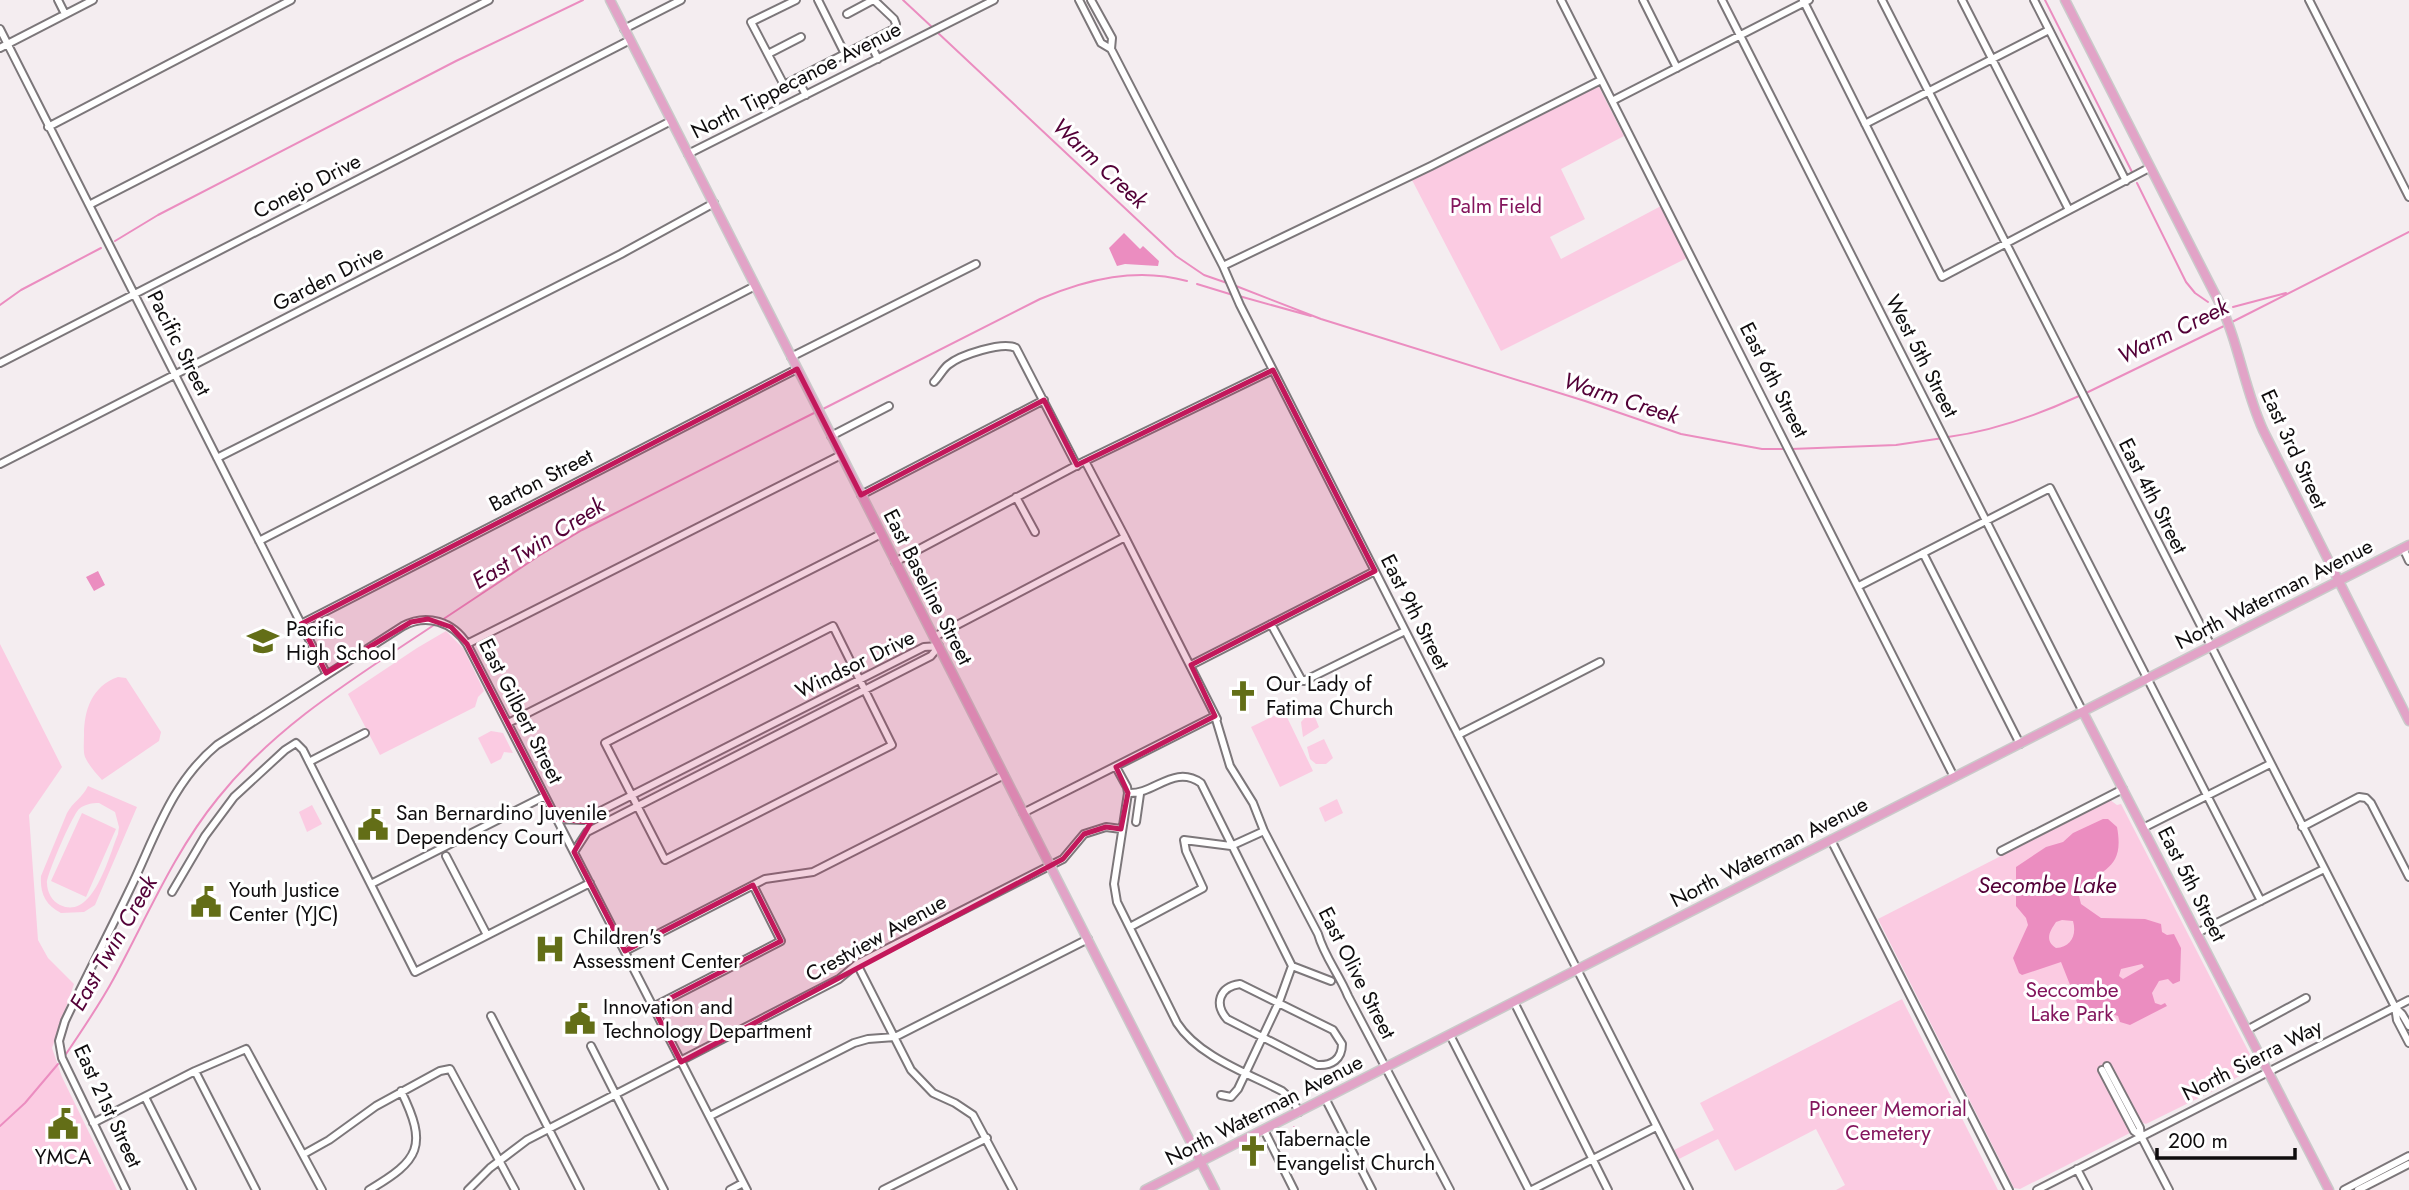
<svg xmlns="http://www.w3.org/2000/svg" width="2409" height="1190" viewBox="0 0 2409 1190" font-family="Jost,sans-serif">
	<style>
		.green { fill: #fbcbe2; fill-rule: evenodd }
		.water { fill: #eb8dc0; fill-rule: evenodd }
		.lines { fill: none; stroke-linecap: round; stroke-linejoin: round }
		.stream { stroke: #eb8dc0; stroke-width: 2 }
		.minor-casing { stroke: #7c777a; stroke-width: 10 }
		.major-casing { stroke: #cacaca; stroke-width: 11 }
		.minor { stroke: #fff; stroke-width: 6 }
		.major { stroke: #e2a3c7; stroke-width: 8 }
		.marked { fill: #c2185b; fill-opacity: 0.2; stroke: #c2185b; stroke-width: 5; stroke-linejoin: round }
		.labels { text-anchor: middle; stroke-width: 6; stroke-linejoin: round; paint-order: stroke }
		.street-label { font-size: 21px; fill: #0f0d0e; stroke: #fff }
		.park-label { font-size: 21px; fill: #84165d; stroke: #fff }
		.poi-label { font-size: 21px; fill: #0f0d0e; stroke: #fff; text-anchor: start }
		.water-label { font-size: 23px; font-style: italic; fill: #530037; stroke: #fff }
	</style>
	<rect width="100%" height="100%" fill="#f4edf0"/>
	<path class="green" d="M1597 83 1624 136 1561 169 1585 219 1550 237 1561 259 1661 206 1687 258 1501 351 1412 180Z
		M446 631 463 648 484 691 478 697 475 707 380 755 348 694 417 648Z
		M0 644 62 767 29 815 38 940 48 958 74 984 52 1048 62 1077 117 1190H0Z
		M118 677 126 678 161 732 159 741 102 780C96 773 89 766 85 757 83 751 84 742 84 735 84 710 92 686 118 677Z
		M1312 710 1319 727 1303 737 1301 722Z
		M1284 711 1313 771 1280 787 1251 727Z
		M491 731 503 733 513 753 504 752 501 759 491 764 478 738Z
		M1324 739 1333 758 1326 764H1316L1310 759 1307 747Z
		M88 786 137 807 95 905 84 912 61 913C45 905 40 893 41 876L67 813C73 802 82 798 88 786ZM99 803 115 812 119 827 118 834C109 856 93 921 60 905 52 901 47 892 47 883 47 874 72 816 79 809 85 804 92 803 99 803Z
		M1337 799 1343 813 1325 822 1319 808Z
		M2110 800 2117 805 2121 804 2256 1066 2221 1087 2146 1124 2143 1123 2128 1134 2020 1189 2014 1188 1878 919Z
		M312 805 322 824 307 832 299 812Z
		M82 813 116 829 86 897 51 881Z
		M1902 999 1998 1190H1836L1845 1185 1816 1129 1735 1171 1718 1139 1679 1159 1674 1150 1714 1130 1700 1103Z"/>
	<path class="water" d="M1124 233 1140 249 1143 246 1159 261 1158 266 1125 264 1117 266 1109 248Z
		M98 571 105 585 94 591 86 577Z
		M2103 819H2108L2117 827C2125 870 2102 867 2078 892L2081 904 2101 918 2145 919 2161 924 2162 932 2167 935 2174 934 2181 948 2180 981 2173 984 2168 979 2159 981 2152 993 2155 1003 2161 1005 2165 1003 2167 1006 2130 1025 2120 1022 2118 1016 2111 1014 2109 1017 2098 1012 2084 1010 2078 1005 2061 962 2022 975 2019 973 2013 958 2028 925 2026 918 2016 906V867L2046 847 2063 842 2073 833ZM2062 920 2073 921C2077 935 2071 947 2056 948 2044 940 2050 931 2056 922ZM2142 964 2144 967 2123 979 2119 976 2121 969Z"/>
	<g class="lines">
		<path class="stream" d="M903 0 933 28
			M2045 0 2132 172
			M937 32 1176 256 1204 275 1227 283
			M2137 183 2186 282 2195 293 2208 302
			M115 241 158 215 456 61 583 0
			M1197 284 1233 295
			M1236 286 1321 319 1585 401 1681 434 1762 449H1786
			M1239 296 1311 316
			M0 305 21 290 101 248
			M2233 307 2286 293
			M2232 322 2409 232
			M2084 394 2224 326
			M821 410 1040 299C1087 279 1137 267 1187 281
			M1948 437C1993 431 2038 415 2079 396
			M1791 449 1896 445 1943 438
			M442 620 540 555 582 530 816 412
			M66 1054C83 1029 100 1004 114 978 147 917 174 852 218 798 277 724 358 676 437 623
			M0 1126 25 1103 58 1064
			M1294 1130V1127"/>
		<defs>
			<path id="minor" d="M58 0 65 14
				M796 0 751 22 784 85 894 29 896 24 894 19 874 0
				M818 0 845 54
				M1079 0 1101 43 1111 49 1223 266 1240 305 1689 1190
				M1091 0 1112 38 1111 49
				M1561 0 1954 777
				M1643 0 1677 68
				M1722 0 2083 712
				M1803 0 1942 277 2149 168
				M1882 0 2395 1007 2397 1020 2409 1043
				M1962 0 2069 210
				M2034 0 2126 181
				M2309 0 2409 197
				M847 14 873 0
				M0 29 326 673
				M624 29 681 0
				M869 41 878 59
				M0 48 93 0
				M768 54 801 37
				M797 78 806 95
				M1612 101 1809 0
				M1865 124 2049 30
				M48 127 291 0
				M688 154 994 0
				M89 205 489 0
				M1223 266 1431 166 1601 80
				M791 357 976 264
				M0 363 630 40
				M934 382C939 377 943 369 948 365 960 355 1003 341 1016 348L1077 466
				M831 436 889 406
				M217 458 621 254 714 203
				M0 464 671 121
				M861 495 1044 400
				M1016 497 1035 532
				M1125 537 1217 719
				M259 541 755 286
				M2403 548 2409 561
				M1923 553 2020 744
				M895 562 1085 461 1273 370
				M1859 586 2050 488 2261 901
				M301 624 797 369
				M1271 624 1301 679 1304 681 1405 631
				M833 626 892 745 665 860 605 743Z
				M934 637 1125 537 1085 461
				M467 644 841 455
				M1191 665 1375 571
				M1215 716 1230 766 1253 803 1264 831 1318 934C1324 956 1339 974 1348 996L1450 1190
				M508 723 881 534
				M1458 735 1600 662
				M309 762 365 733
				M1116 767 1127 787 1128 793 1114 884 1117 902 1177 1023C1198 1056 1247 1073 1282 1091L1293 1101 1299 1112
				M1128 793C1154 795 1174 764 1201 783L1292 966 1331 981
				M1023 813 1215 716
				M557 819 583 820 924 647 939 646
				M1136 822 1140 794
				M2302 827 2359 797 2366 798 2371 803 2409 877
				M2143 828 2270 764
				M1831 840 2009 1190
				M2001 851 2123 789
				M574 852 587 832 931 656 939 646
				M446 856 487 935
				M371 884 545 796
				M172 892 205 836 234 797 285 750 296 743 303 750 415 972 590 883
				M1130 927 1203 888 1186 851 1184 840 1231 846 1264 831
				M2197 933 2324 869
				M625 951 765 879 813 872 1004 775
				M857 964 911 1070 933 1093 955 1103 973 1115 1013 1190
				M1240 984 1333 1030 1342 1044C1342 1059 1332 1066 1317 1065L1227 1019C1214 1004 1219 987 1240 984Z
				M1514 1002 1608 1190
				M653 1007 781 941 753 885
				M2395 1007 2402 1014 2409 1026
				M491 1016 580 1190
				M2247 1030 2306 998
				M1450 1035 1529 1190
				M591 1046 664 1190
				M2107 1066 2140 1128 2141 1136 2169 1190
				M2102 1070 2134 1131 2141 1136
				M195 1071 256 1190
				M1221 1095 1231 1097 1238 1089 1279 1002 1292 966
				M145 1097 192 1190
				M1325 1098 1372 1190
				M710 1116 854 1043 868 1039 895 1037 1088 939
				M93 1123 195 1071 246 1049 322 1190
				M1264 1130 1294 1190
				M304 1154 329 1140 376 1106 440 1071 450 1069 515 1190
				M2077 1169 2088 1190
				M126 1190 62 1058 59 1041 65 1021C86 977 108 935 129 891 155 838 170 784 217 745L403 626C427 613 453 622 467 644L747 1190
				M369 1190C420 1160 428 1146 401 1091
				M468 1190 490 1168 527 1140 839 979 857 964 1063 859 1084 834 1106 827 1121 829
				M730 1190 743 1183
				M883 1190 987 1138
				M1532 1190 1656 1127
				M2037 1190 2409 1000
				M2344 1190 2409 1156
				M2358 1190 2409 1164"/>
			<path id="major" d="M610 0 1215 1190
				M2065 0 2219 302C2239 343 2244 388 2263 430L2409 721
				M2083 712 2329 1190
				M1145 1190 2409 545"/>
		</defs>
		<use href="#minor" class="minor-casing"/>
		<use href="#major" class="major-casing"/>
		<use href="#minor" class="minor"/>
		<use href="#major" class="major"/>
	</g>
	<path class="marked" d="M797 369 861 495 1044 400 1077 465 1273 370 1375 571 1191 665 1215 716 1116 767 1128 793 1121 829 1106 827 1084 834 1063 859 681 1062 653 1007 781 941 753 885 625 951 574 852 591 822 557 819 467 644 451 627 428 619 411 622 326 673 301 624Z"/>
	<defs>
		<symbol id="school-bare" viewBox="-9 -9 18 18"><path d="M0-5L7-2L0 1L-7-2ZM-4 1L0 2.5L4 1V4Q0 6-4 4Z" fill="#636e17" stroke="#fff" stroke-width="2.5" paint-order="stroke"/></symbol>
		<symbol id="church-bare" viewBox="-9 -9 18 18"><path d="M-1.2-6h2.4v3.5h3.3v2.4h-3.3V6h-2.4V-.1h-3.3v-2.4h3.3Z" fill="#636e17" stroke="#fff" stroke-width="2.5" paint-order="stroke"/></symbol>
		<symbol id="civic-bare" viewBox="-9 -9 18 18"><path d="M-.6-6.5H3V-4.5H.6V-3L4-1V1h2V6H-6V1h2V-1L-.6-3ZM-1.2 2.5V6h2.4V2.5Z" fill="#636e17" stroke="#fff" stroke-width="2.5" paint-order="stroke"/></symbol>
		<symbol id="hospital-bare" viewBox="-9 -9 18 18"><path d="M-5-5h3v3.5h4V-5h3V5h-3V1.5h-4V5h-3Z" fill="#636e17" stroke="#fff" stroke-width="2.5" paint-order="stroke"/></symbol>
	</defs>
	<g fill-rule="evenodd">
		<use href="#school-bare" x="241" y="619" width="44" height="44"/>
		<use href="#church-bare" x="1221" y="674" width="44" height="44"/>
		<use href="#civic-bare" x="351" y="803" width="44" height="44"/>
		<use href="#civic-bare" x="184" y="880" width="44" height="44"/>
		<use href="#hospital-bare" x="528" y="927" width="44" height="44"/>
		<use href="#civic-bare" x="558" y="997" width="44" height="44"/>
		<use href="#civic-bare" x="41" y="1102" width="44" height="44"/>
		<use href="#church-bare" x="1231" y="1129" width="44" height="44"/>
	</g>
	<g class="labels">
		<g class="street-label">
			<text transform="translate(796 80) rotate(-27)" y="7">North Tippecanoe Avenue</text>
			<text transform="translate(307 186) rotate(-27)" y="7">Conejo Drive</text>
			<text transform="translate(328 278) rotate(-27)" y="7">Garden Drive</text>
			<text transform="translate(179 343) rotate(63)" y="7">Pacific Street</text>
			<text transform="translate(1922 356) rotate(63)" y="7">West 5th Street</text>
			<text transform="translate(1774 380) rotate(63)" y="7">East 6th Street</text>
			<text transform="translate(2294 449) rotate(65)" y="7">East 3rd Street</text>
			<text transform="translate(541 480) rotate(-27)" y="7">Barton Street</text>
			<text transform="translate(2153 496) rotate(63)" y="7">East 4th Street</text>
			<text transform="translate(928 587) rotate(63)" y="7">East Baseline Street</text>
			<text transform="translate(2274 594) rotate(-27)" y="7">North Waterman Avenue</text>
			<text transform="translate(1415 612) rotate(63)" y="7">East 9th Street</text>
			<text transform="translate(855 664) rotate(-26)" y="7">Windsor Drive</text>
			<text transform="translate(521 711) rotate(63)" y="7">East Gilbert Street</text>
			<text transform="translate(1769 852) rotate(-27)" y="7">North Waterman Avenue</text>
			<text transform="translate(2192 884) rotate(63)" y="7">East 5th Street</text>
			<text transform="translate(876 938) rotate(-29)" y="7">Crestview Avenue</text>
			<text transform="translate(1357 973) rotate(63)" y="7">East Olive Street</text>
			<text transform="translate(2252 1060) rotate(-27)" y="7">North Sierra Way</text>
			<text transform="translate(108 1106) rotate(65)" y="7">East 21st Street</text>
			<text transform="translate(1264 1110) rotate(-27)" y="7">North Waterman Avenue</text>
		</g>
		<g class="park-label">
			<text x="1496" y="213">Palm Field</text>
			<text x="2072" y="997">Seccombe<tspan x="2072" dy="24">Lake Park</tspan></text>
			<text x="1888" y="1116">Pioneer Memorial<tspan x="1888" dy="24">Cemetery</tspan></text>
		</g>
		<g class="poi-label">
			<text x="286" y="636">Pacific<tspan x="286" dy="24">High School</tspan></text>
			<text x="1266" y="691">Our Lady of<tspan x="1266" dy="24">Fatima Church</tspan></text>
			<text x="396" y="820">San Bernardino Juvenile<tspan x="396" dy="24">Dependency Court</tspan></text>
			<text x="229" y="897">Youth Justice<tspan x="229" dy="24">Center (YJC)</tspan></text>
			<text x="573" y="944">Children's<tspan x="573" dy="24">Assessment Center</tspan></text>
			<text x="603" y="1014">Innovation and<tspan x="603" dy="24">Technology Department</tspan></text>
			<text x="1276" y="1146">Tabernacle<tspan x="1276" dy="24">Evangelist Church</tspan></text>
			<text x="63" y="1164" text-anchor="middle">YMCA</text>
		</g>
		<g class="water-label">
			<text transform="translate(1100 163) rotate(43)" y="8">Warm Creek</text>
			<text transform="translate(2173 331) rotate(-26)" y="8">Warm Creek</text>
			<text transform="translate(1621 398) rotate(18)" y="8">Warm Creek</text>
			<text transform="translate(538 543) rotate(-32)" y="8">East Twin Creek</text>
			<text x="2047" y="893">Secombe Lake</text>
			<text transform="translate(113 943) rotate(-60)" y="8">East Twin Creek</text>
		</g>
	</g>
	<path d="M2157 1148v10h138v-10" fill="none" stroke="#0f0d0e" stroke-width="3.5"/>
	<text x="2168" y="1148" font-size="21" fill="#0f0d0e" stroke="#ffffff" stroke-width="5" paint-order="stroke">200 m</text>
</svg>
